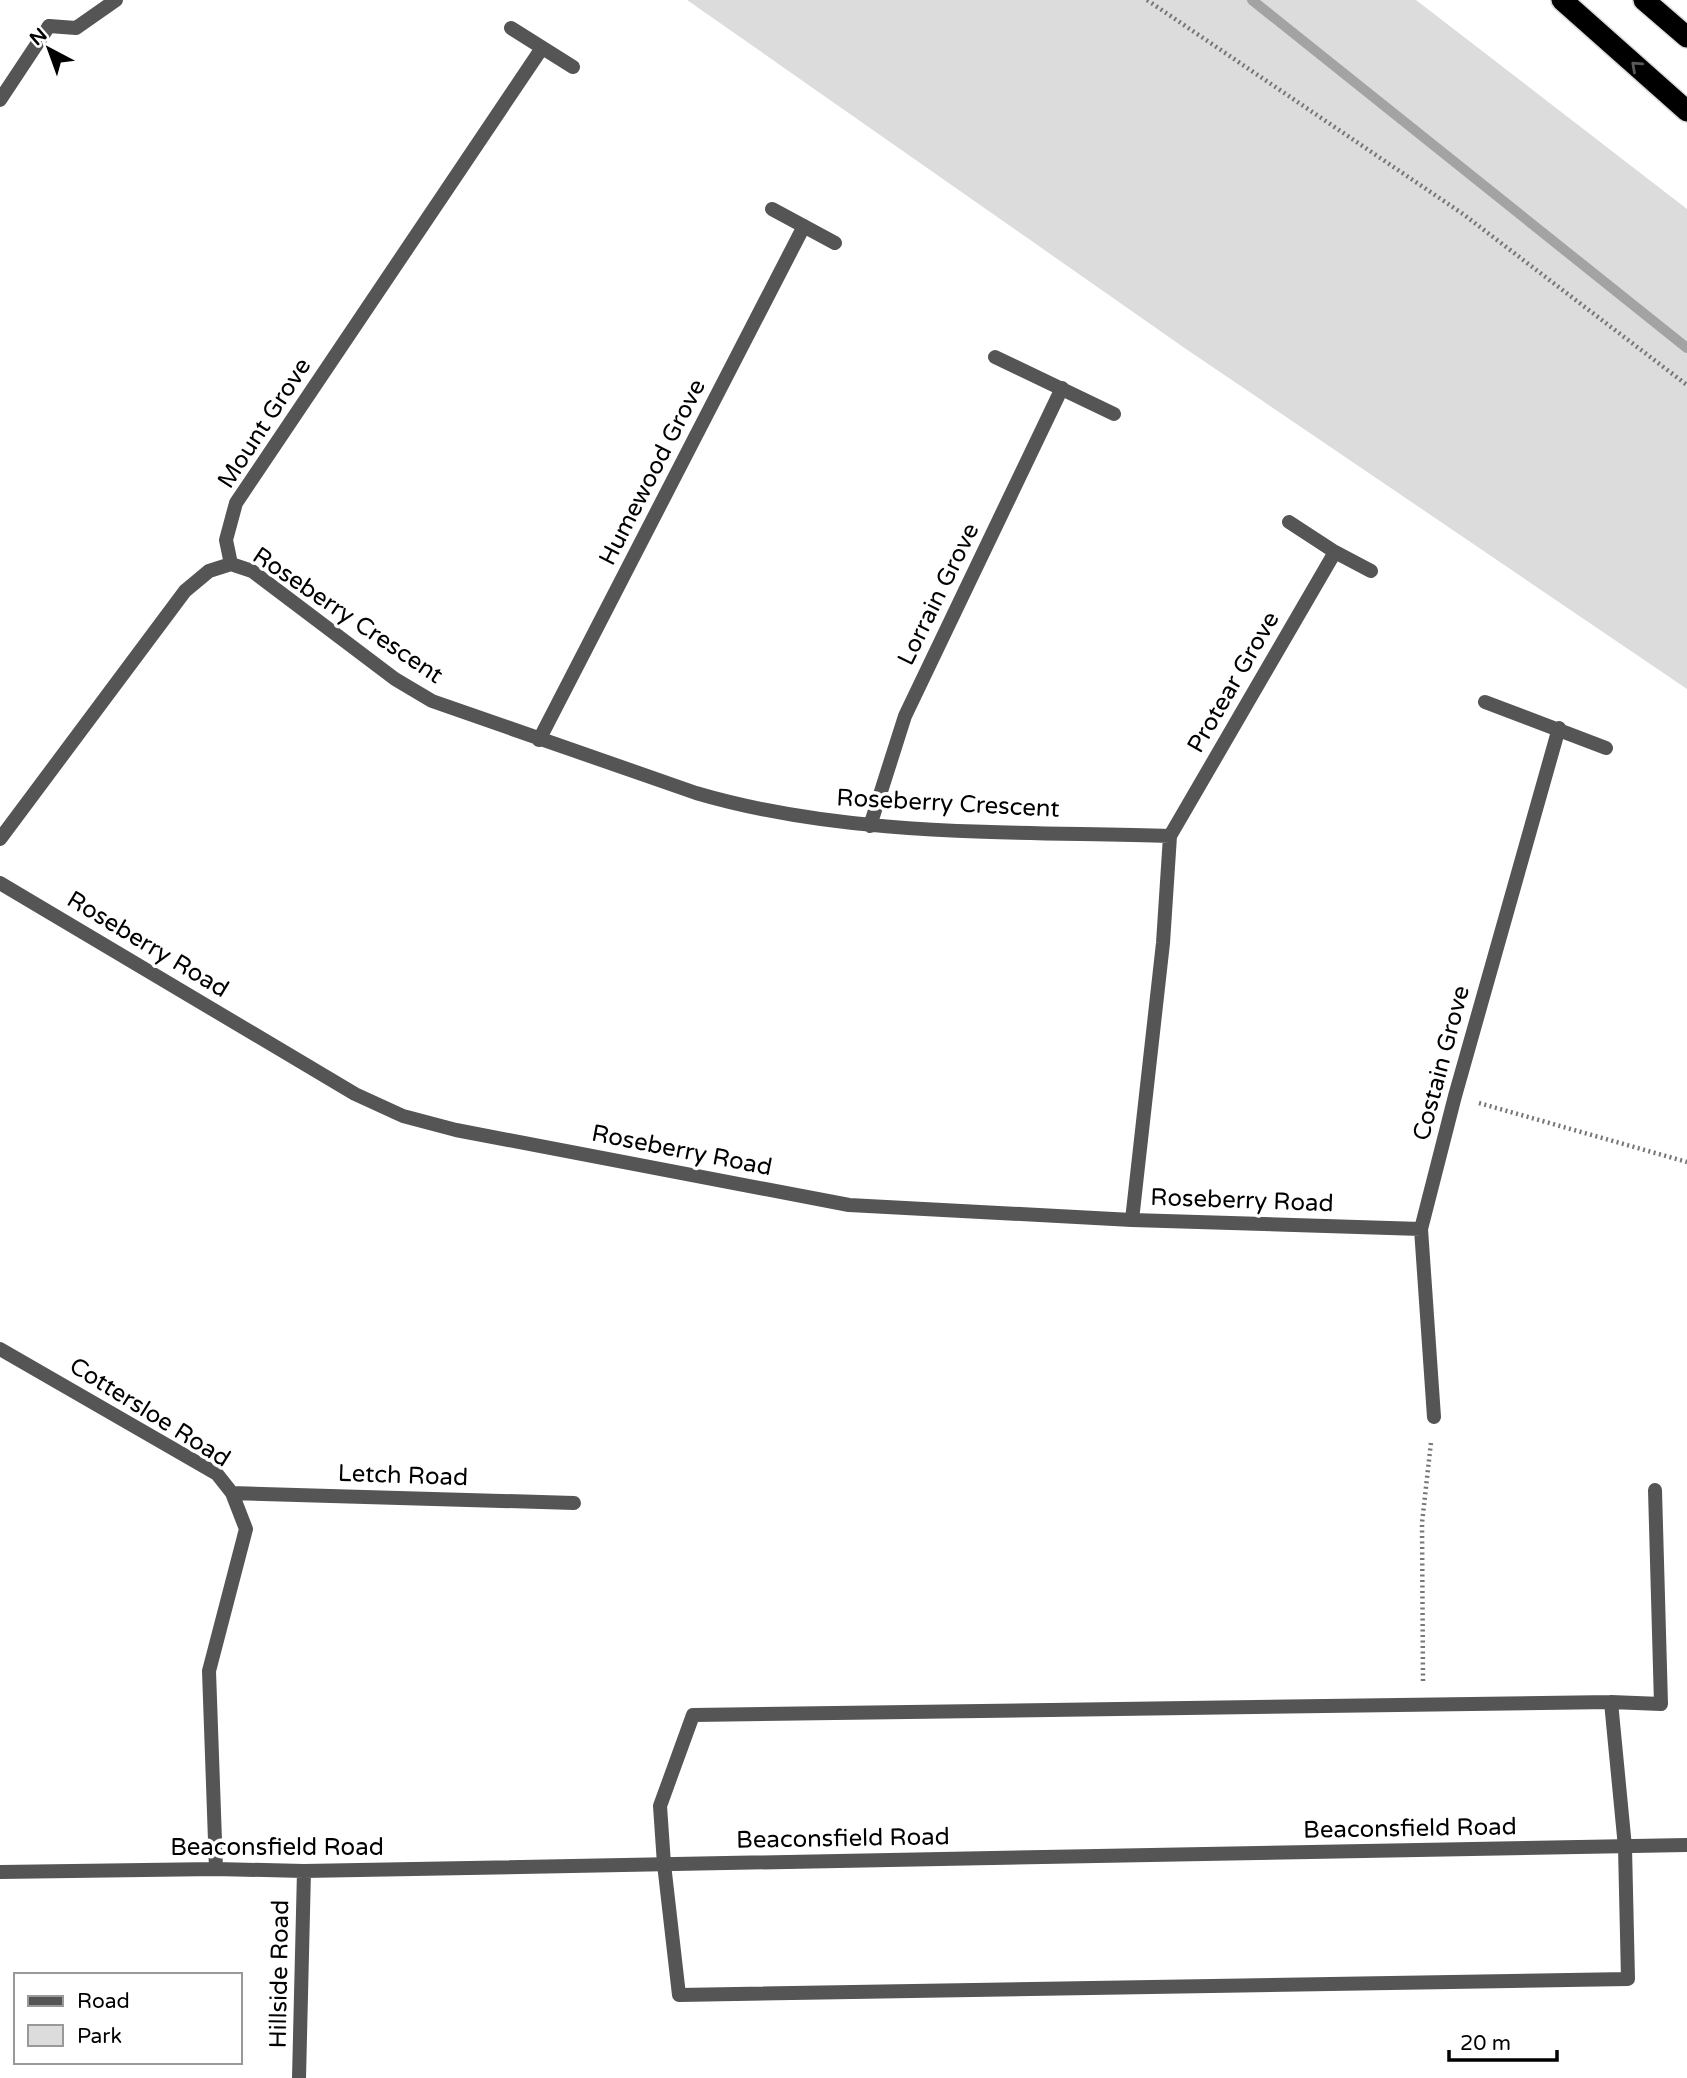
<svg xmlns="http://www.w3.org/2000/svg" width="1687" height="2078" viewBox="0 0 1687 2078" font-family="'Varela Round',sans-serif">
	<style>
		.green { fill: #dcdcdc }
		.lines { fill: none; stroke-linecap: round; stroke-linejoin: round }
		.stream { stroke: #a3a3a3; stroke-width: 10 }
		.highway-casing { stroke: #dbdbdb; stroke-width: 24 }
		.path { stroke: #777; stroke-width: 4.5; stroke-dasharray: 2 3.5; stroke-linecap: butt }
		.lane { stroke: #555; stroke-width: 14 }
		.street { stroke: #555; stroke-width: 14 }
		.highway { stroke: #000; stroke-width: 21 }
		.oneway { stroke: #595959 }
		.labels { text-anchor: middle; stroke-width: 7; stroke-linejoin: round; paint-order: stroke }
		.street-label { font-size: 24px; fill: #000; stroke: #fff }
	</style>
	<rect width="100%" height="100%" fill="#fff"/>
	<path class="green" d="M687 0H1416L1687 209V689L1186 349Z"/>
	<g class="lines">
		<path class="stream" d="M1252 0 1687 348"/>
		<defs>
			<path id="highway" d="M1562 0 1687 111
				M1644 0 1687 37"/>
		</defs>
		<use href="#highway" class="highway-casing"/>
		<path class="path" d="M1147 0 1463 214 1687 385
			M1479 1103 1687 1162
			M1423 1681 1422 1523 1431 1442"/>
		<path class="lane" d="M49 26 76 28 116 0
			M1611 1702 693 1715 660 1806 664 1864 679 1995 1628 1979 1625 1847 1611 1702 1661 1704 1655 1490"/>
		<path class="street" d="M511 28 573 67
			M0 100 49 26
			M772 209 835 243
			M995 357 1114 414
			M1289 522 1335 552 1371 571
			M231 564 252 571 395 679 432 701 696 793C849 838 1012 831 1170 836L1163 943 1132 1220
			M1485 702 1606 748
			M539 740 804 226
			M870 826 905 716 1062 388
			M1170 836 1335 552
			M0 839 185 591 209 571 231 564 226 540 236 503 542 48
			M0 883 355 1094 403 1116 456 1130 849 1205 1132 1220 1421 1229
			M0 1349 217 1474 232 1493 246 1529 209 1671 216 1869
			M1434 1417 1421 1229 1455 1096 1559 728
			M232 1493 574 1503
			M0 1872 216 1869 304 1871 1687 1845
			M299 2078 304 1871"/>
		<use href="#highway" class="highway"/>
	</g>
	<defs><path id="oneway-chevron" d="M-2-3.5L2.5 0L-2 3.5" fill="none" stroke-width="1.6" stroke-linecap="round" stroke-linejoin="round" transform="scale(1.75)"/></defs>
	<use class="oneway" href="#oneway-chevron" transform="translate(1636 66) rotate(-138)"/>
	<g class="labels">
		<g class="street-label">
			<text transform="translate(264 423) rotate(-57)" y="8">Mount Grove</text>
			<text transform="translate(652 472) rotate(-63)" y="8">Humewood Grove</text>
			<text transform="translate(938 594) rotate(-64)" y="8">Lorrain Grove</text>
			<text transform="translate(348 615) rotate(34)" y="8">Roseberry Crescent</text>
			<text transform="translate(1233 682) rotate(-60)" y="8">Protear Grove</text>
			<text transform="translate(948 803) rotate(3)" y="8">Roseberry Crescent</text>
			<text transform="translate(148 944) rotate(31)" y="8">Roseberry Road</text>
			<text transform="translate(1441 1063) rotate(-75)" y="8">Costain Grove</text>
			<text transform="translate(682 1150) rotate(11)" y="8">Roseberry Road</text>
			<text transform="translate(1242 1200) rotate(2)" y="8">Roseberry Road</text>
			<text transform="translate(150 1412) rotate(32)" y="8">Cottersloe Road</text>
			<text transform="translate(403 1475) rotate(2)" y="8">Letch Road</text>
			<text transform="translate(1410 1828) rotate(-1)" y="8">Beaconsfield Road</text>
			<text transform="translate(843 1838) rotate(-1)" y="8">Beaconsfield Road</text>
			<text x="277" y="1855">Beaconsfield Road</text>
			<text transform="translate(279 1974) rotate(-89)" y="8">Hillside Road</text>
		</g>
	</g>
	<rect x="14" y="1973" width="228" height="91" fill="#ffffff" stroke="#999999" stroke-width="2"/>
	<rect x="28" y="1996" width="35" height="10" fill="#555555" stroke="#999999" stroke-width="2"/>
	<text x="77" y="2008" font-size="21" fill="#000000">Road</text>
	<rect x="28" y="2025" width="35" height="21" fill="#dcdcdc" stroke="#999999" stroke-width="2"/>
	<text x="77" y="2043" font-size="21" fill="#000000">Park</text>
	<g transform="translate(49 49) rotate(319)" stroke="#ffffff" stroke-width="5" paint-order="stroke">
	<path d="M0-5L12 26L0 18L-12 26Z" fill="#000000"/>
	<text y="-10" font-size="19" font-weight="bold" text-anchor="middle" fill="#000000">N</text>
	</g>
	<path d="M1449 2050v10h108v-10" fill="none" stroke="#000000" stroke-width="3.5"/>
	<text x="1460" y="2050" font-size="21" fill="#000000" stroke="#ffffff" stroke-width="5" paint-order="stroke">20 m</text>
</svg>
